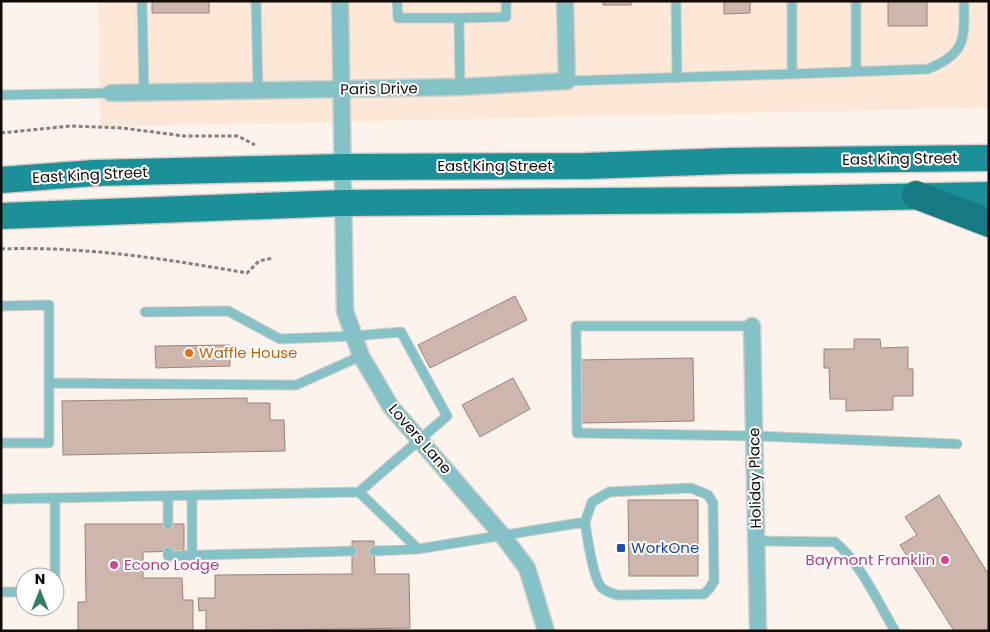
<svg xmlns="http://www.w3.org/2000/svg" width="990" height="632" viewBox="0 0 990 632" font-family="Poppins,sans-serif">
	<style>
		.built { fill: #fde8d7 }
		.building { fill: #ceb6ad; stroke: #988279 }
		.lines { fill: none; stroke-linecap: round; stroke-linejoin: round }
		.service-casing { stroke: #d6cec8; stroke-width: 11 }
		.minor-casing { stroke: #d6cec8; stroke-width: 19 }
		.primary-casing { stroke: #d6cec8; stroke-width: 29 }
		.motorway-casing { stroke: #d6cec8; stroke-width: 30 }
		.path { stroke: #877f7a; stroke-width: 3; stroke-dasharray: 4 2.5; stroke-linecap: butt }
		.service { stroke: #84c2c7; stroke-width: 9 }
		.minor { stroke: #84c2c7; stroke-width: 16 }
		.primary { stroke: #1b9098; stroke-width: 26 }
		.motorway { stroke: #177a82; stroke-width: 28 }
		.food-dot { fill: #e8710a; stroke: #fff; stroke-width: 2 }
		.transit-dot { fill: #1a4fb4; stroke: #fff; stroke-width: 2 }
		.hotel-dot { fill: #d1479c; stroke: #fff; stroke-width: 2 }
		.labels { text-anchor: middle; stroke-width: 4; stroke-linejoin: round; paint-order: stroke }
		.street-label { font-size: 15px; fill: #110a06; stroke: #fff }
		.food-label { font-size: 15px; fill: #c56008; stroke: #fff; text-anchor: start }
		.transit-label { font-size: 15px; fill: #164399; stroke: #fff; text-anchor: start }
		.hotel-label { font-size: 15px; fill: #b23c85; stroke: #fff; text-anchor: end }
	</style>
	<rect width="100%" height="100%" fill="#fcf3ed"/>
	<path class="built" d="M98 1H989V108L100 127Z"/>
	<path class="building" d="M152 1H209V13H152Z
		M603 1H631V5H603Z
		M724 1H750V13L724 14Z
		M888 1H927V26H888Z
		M515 296 527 320 430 368 418 345Z
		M854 339H880L881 348 908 347V369H913V396H893V410L846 411V399H830L829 368H824V349H854Z
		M230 345V366L156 368 155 346Z
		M693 358 694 421 580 423 579 360Z
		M513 378 530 409 480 437 462 405Z
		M247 398V403H270V420H284L285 451 63 455 62 401Z
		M939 495 989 575V631H954L900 545 917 535 905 517Z
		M628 500H698V576H629Z
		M85 524H184V551L143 552V578H182L183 600H193V631H78V602H86Z
		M352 541H374L375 574H409L410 628 206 631V610L199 611 198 598H215V575L352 574Z"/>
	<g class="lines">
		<defs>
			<path id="service" d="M142 1 144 92
				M256 1 258 91
				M397 1 398 18H459L460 87
				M676 1 677 78
				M856 1V72
				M459 18 506 17V1
				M792 74 928 69C967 53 964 39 964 1
				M567 81 792 74V1
				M1 95 111 93
				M1 306 49 305V443H1
				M145 312 228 311 280 339 354 336 401 332 447 416 359 492 418 549 585 522C587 536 593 577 601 587 606 592 611 593 618 595L704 594 709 589 714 581 713 503 708 495 691 488 609 492 592 502 585 522
				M752 326H576L577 433 754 436 957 444
				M49 383 296 385 361 356
				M168 496V524
				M1 499 359 492
				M756 541 835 542C859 561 879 604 895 631
				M374 551 418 549
				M168 552V556L352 551
				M192 555V495
				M55 591V498
				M1 592H25"/>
			<path id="minor" d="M340 1 345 311 361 356 391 407 502 535 527 568 546 631
				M111 93 460 87 567 81 565 1
				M752 326 758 631"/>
			<path id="primary" d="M1 180 94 173 342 167 586 166 728 161 989 158
				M1 216 343 203 739 200 989 195"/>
			<path id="motorway" d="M916 195 989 223"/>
		</defs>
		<use href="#service" class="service-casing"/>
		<use href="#minor" class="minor-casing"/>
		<use href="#primary" class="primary-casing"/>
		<use href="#motorway" class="motorway-casing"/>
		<path class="path" d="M1 133 70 126 122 128 184 136H238L255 145
			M1 249C84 246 166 259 247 273L259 261 273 258"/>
		<use href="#service" class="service"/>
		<use href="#minor" class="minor"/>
		<use href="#primary" class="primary"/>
		<use href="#motorway" class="motorway"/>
	</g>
	<circle class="food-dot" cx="189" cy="353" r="5"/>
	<rect class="transit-dot" x="616" y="543" width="10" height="10" rx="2.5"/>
	<g class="hotel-dot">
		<circle cx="945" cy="560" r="5"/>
		<circle cx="114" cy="565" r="5"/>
	</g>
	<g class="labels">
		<g class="street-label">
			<text transform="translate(379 89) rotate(-1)" y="5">Paris Drive</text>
			<text transform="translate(900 159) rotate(-1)" y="5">East King Street</text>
			<text x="495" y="171">East King Street</text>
			<text transform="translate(90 175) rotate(-3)" y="5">East King Street</text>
			<text transform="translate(420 439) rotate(49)" y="5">Lovers Lane</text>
			<text transform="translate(755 478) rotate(-91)" y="5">Holiday Place</text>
		</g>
		<g class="food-label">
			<text x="199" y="358">Waffle House</text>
		</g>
		<g class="transit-label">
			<text x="631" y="553">WorkOne</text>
		</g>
		<g class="hotel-label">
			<text x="935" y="565">Baymont Franklin</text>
			<text x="124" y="570" text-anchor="start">Econo Lodge</text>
		</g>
	</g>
	<rect width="990" height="632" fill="none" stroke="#110a06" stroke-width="5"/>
	<g transform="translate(40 592)"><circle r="24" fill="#ffffff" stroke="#a09d9b"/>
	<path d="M0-4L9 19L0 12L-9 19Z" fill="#3a7c6c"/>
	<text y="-8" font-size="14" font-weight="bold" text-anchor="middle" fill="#110a06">N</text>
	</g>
</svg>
